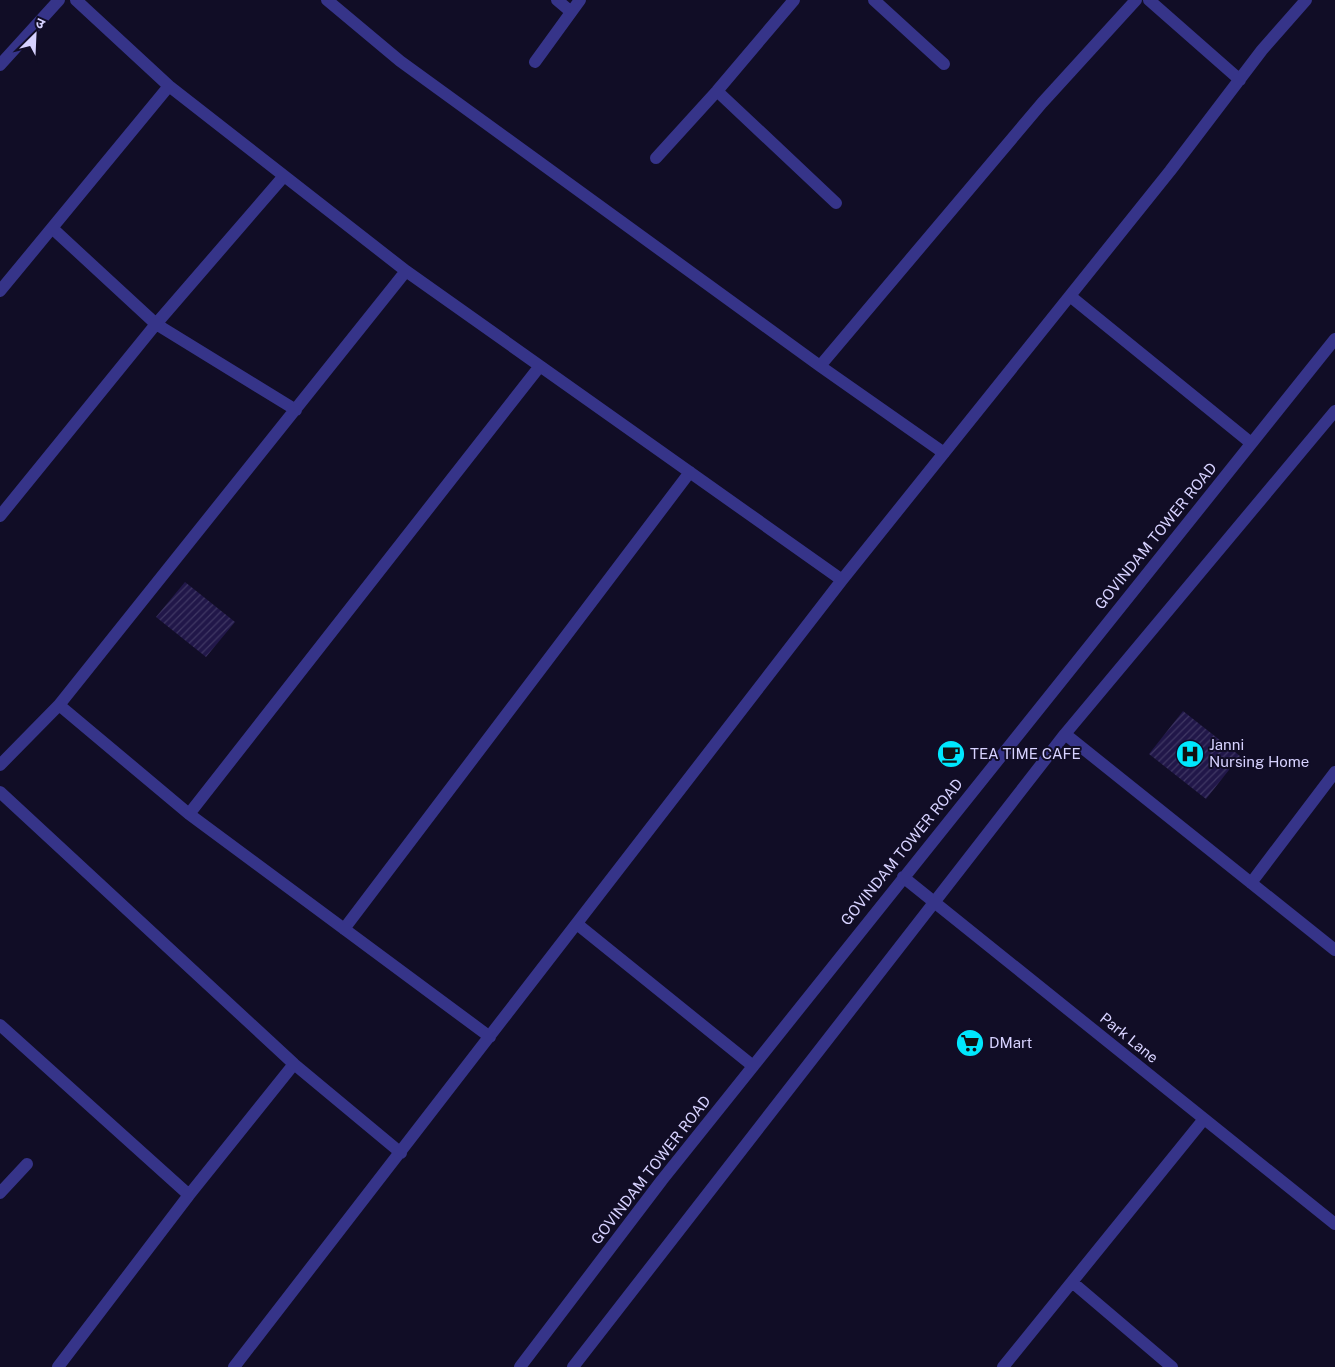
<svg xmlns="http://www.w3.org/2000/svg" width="1335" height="1367" viewBox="0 0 1335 1367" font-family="'Public Sans','Noto Sans Devanagari',sans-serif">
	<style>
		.building { fill: url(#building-hatch) }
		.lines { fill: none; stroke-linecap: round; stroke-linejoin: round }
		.minor { stroke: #363489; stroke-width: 12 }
		.labels { text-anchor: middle; stroke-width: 4; stroke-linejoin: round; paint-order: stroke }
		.street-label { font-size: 15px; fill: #d7d2ff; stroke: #110d26 }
		.poi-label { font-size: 15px; fill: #d7d2ff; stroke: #110d26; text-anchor: start }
	</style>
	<defs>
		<pattern id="building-hatch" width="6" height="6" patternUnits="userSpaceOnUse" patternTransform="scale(1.25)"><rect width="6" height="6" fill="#211749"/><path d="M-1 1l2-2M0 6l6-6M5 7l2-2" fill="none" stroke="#403864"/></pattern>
	</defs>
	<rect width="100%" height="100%" fill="#110d26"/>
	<path class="building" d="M185 582 235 622 206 657 156 617Z
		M1183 711 1240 756 1206 799 1149 754Z"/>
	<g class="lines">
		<path class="minor" d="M76 0 169 86 406 271 842 580
			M327 0 400 61 820 366 944 453
			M557 0 570 11
			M874 0 944 64
			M1149 0 1240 80
			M535 62 580 0
			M0 65 59 0
			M717 91 836 203
			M656 158 717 91 794 0
			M52 228 156 324 296 410
			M0 291 169 86
			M1070 296 1251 443
			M820 366 1042 103 1136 0
			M0 516 156 324 284 176
			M59 705 189 814 490 1037
			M1065 734 1335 950
			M0 765 59 705 406 271
			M0 792 294 1064 401 1153
			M189 814 540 366
			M903 877 1335 1224
			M1251 883 1335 772
			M577 924 753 1066
			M344 929 690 472
			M0 1025 189 1195
			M0 1193 27 1164
			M1072 1282 1172 1367
			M58 1367 189 1195 294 1064
			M234 1367 842 580 1170 171 1262 50 1306 0
			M520 1367 662 1180 1335 339
			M573 1367 1065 734 1335 411
			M1003 1367 1204 1119"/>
	</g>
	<defs>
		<symbol id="cafe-disc" viewBox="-11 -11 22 22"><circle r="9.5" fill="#00e7fd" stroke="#110d26"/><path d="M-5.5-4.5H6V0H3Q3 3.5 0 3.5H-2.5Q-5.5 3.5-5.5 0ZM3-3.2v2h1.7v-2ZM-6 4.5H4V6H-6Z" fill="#111"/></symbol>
		<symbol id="hospital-disc" viewBox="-11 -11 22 22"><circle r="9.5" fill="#00e7fd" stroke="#110d26"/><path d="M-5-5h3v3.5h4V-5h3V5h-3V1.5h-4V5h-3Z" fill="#111"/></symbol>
		<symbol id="supermarket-disc" viewBox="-11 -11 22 22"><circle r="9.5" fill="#00e7fd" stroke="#110d26"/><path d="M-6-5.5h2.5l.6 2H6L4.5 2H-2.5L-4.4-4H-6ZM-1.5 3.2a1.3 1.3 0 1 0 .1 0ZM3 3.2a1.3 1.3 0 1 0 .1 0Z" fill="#111"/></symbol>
	</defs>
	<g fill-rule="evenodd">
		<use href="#cafe-disc" x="935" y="738" width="32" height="32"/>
		<use href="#hospital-disc" x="1174" y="738" width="32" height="32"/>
		<use href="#supermarket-disc" x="954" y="1027" width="32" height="32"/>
	</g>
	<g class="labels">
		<g class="street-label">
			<text transform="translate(1156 536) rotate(-51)" y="5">GOVINDAM TOWER ROAD</text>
			<text transform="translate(902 852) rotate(-51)" y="5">GOVINDAM TOWER ROAD</text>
			<text transform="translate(1129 1038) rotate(39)" y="5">Park Lane</text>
			<text transform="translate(651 1170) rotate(-52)" y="5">GOVINDAM TOWER ROAD</text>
		</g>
		<g class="poi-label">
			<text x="1209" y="750">Janni<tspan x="1209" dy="17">Nursing Home</tspan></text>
			<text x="970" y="759">TEA TIME CAFE</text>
			<text x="989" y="1048">DMart</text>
		</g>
	</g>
	<g transform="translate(35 35) rotate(24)" stroke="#110d26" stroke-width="4" paint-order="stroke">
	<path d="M0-4L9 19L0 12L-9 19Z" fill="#d7d2ff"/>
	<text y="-8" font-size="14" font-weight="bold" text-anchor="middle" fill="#d7d2ff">उ</text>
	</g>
</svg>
